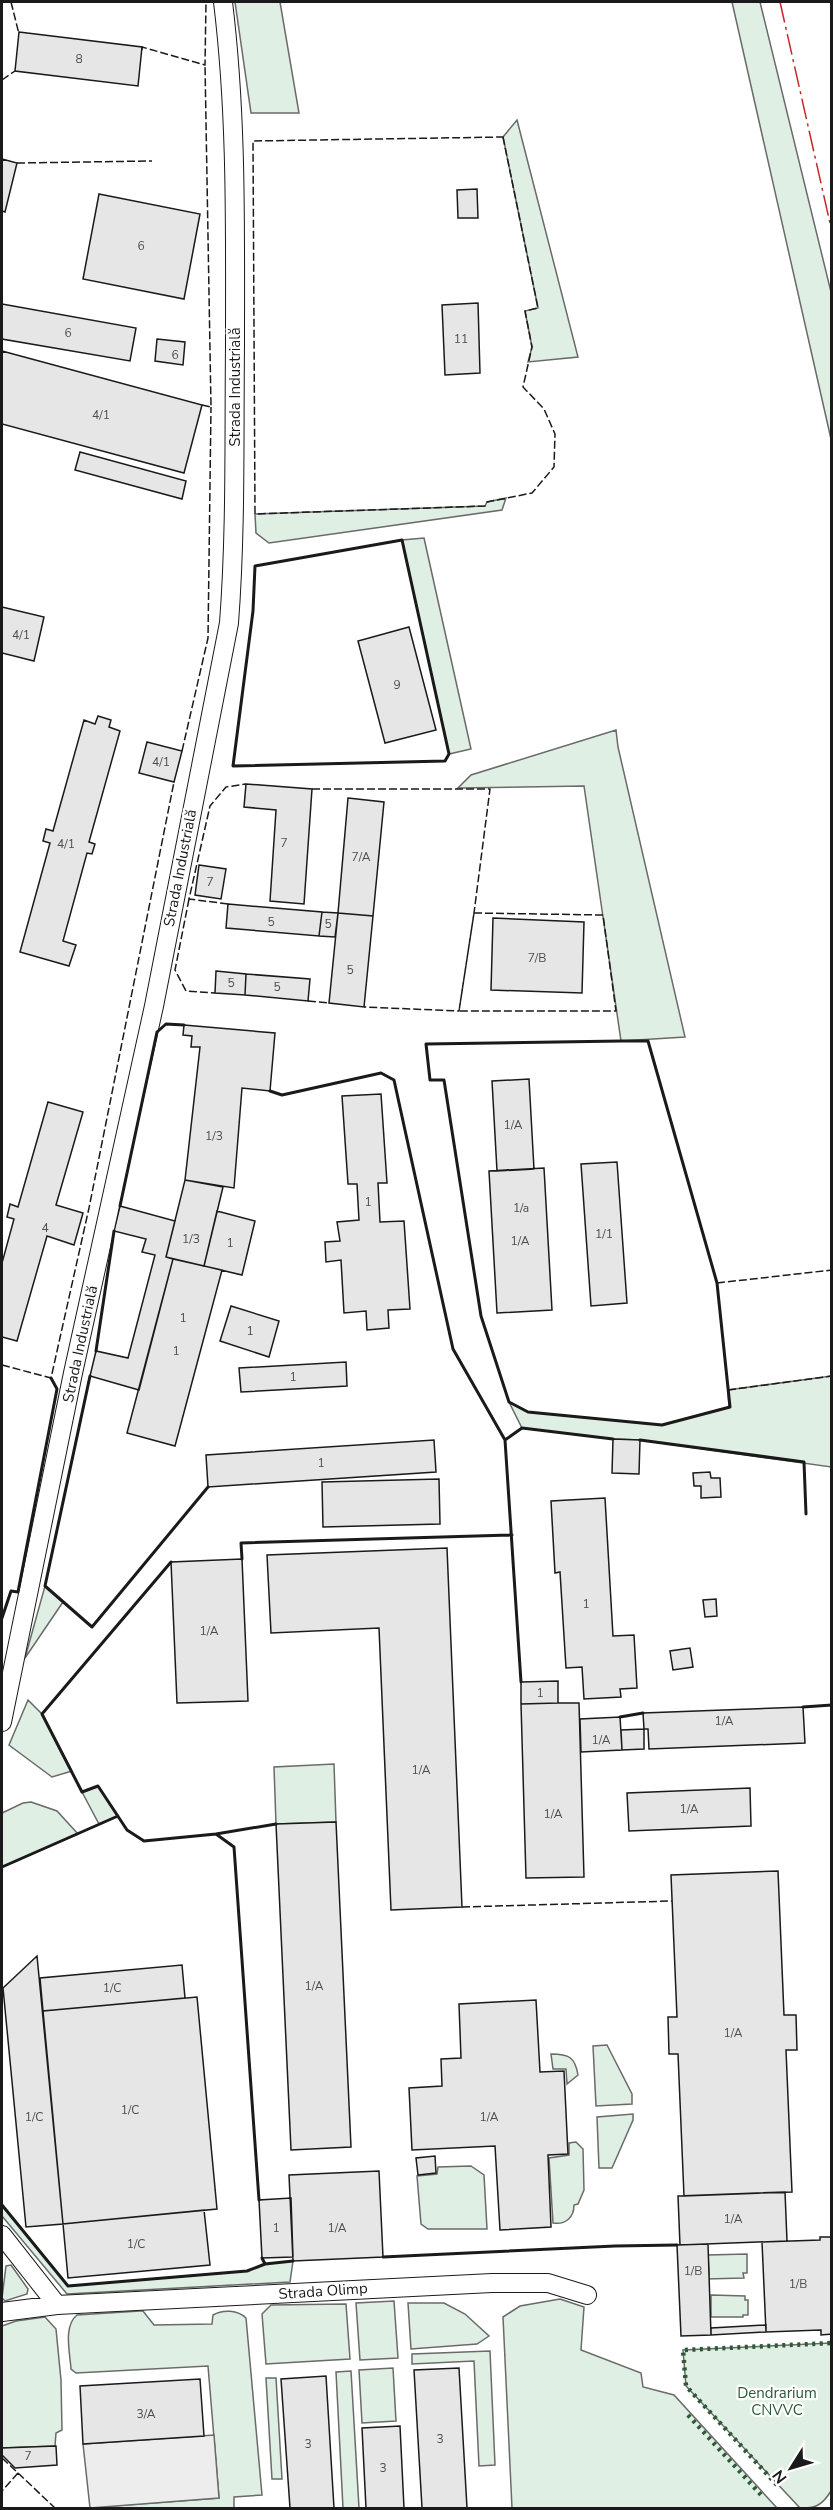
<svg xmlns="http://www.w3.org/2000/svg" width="833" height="2510" viewBox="0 0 833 2510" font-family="'Nunito Sans',sans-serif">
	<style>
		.green { fill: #e0efe3; stroke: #6a6a6a; stroke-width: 1.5 }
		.parking { fill: #ededed; stroke: #6a6a6a; stroke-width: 1.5 }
		.building { fill: #e6e6e6; stroke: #1a1a1a; stroke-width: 1.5 }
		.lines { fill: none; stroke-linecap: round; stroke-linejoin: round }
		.street-casing { stroke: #1a1a1a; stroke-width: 20 }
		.street { stroke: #fff; stroke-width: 18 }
		.hedge { stroke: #2b5a34; stroke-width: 4.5; stroke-dasharray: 3 4.5; stroke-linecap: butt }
		.fence { stroke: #1a1a1a; stroke-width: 1.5; stroke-dasharray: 8 3; stroke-linecap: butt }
		.wall { stroke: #1a1a1a; stroke-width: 3 }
		.power { stroke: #c62828; stroke-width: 1.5; stroke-dasharray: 21 4.5 3 4.5; stroke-linecap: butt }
		.labels { text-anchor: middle; stroke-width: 4.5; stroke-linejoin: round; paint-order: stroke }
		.number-label { font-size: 12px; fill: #4d4d4d }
		.street-label { font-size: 15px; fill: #1a1a1a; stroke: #fff }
		.park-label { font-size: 15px; fill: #2b5a34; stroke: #fff }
	</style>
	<rect width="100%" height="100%" fill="#fff"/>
	<path class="green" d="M235 2H280L299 113H251Z
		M732 2H760L831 292V439Z
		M517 120 578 357 528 362 532 347 525 311 538 308 503 137Z
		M506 498 502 510 269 543 256 533 255 514 485 506 487 502Z
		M424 538 471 749 449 754 402 540Z
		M616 730 618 747 685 1037 621 1041 584 786 458 788 471 775Z
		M831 1376V1467L640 1440 613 1439 522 1428 509 1402 528 1412 662 1425 729 1407 728 1390Z
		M45 1586 63 1602 25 1658Z
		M28 1700 42 1714 72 1771 52 1777 9 1745Z
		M334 1764 336 1822 276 1824 274 1767Z
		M98 1786 118 1816 99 1824 82 1792Z
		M31 1802 57 1811 78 1834 2 1867V1813L23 1803Z
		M607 2045 632 2094V2104L596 2106 593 2046Z
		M551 2054C569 2054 575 2057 578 2075L567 2084 566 2069H553Z
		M633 2114V2120L612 2168H599L597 2117Z
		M576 2142 583 2149 584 2190 578 2204 574 2205C574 2217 566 2225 553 2223L549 2158 569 2155V2143Z
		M471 2166 484 2175 487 2229H428L421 2224 417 2176 437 2174 438 2167Z
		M2 2205 68 2286 247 2271 265 2264 293 2261 290 2282 67 2294 2 2216Z
		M747 2254V2273H743L744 2278 706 2279 709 2275 708 2255Z
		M11 2265 28 2289 27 2294 5 2301 2 2298 6 2266Z
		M711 2295 745 2296V2300H748V2315H743V2317H711Z
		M560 2299 584 2307 581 2350 641 2373 643 2387 674 2395 777 2508H512L503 2317 520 2306Z
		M394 2301 398 2358 360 2360 356 2303Z
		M408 2303H444L465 2314 489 2336 477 2344 411 2349Z
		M346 2304 350 2359 266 2364 262 2314 271 2305Z
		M140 2311H143L154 2325 212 2324 213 2315C223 2309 238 2310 246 2318L262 2495 234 2497V2508H112V2506L219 2498 208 2366 76 2373 71 2369C70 2353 63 2326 77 2315Z
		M45 2317 56 2329 61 2380 62 2430 56 2433 55 2446 2 2448V2326L16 2321Z
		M831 2343V2491C823 2504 816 2509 800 2508L686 2386 683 2350Z
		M490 2351 495 2465 479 2466 474 2361 412 2364V2354Z
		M393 2368 396 2421 362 2423 359 2370Z
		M351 2371 359 2508H343L336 2372Z
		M266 2378H276L282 2479H272Z"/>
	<path class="parking" d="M214 2435 219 2498 90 2508 83 2444Z"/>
	<path class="building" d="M19 32 142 47 138 86 15 71Z
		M2 159 17 163 5 212 2 211Z
		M477 189 478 218H458L457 190Z
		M99 194 200 214 184 299 83 279Z
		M478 303 480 373 445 375 442 305Z
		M2 304 136 328 130 361 2 339Z
		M157 339 185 342 183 365 155 361Z
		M2 351 202 405 184 473 2 424Z
		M80 452 186 481 182 499 75 470Z
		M2 607 44 617 34 661 2 653Z
		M409 627 436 730 385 743 358 641Z
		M98 716 111 720 109 727 120 731 89 842 95 844 92 854 87 853 63 941 76 945 69 966 20 952 50 843 43 841 46 829 53 831 84 720 95 724Z
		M147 742 182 751 174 782 139 773Z
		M246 784 312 789 304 904 270 901 276 810 244 807Z
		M348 798 384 802 373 916 338 913Z
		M199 865 226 869 221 899 195 895Z
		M228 904 322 912 319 936 226 928Z
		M322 912 338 913 335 937 319 936Z
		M338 913 373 916 364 1007 329 1003Z
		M493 918 584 922 582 993 491 990Z
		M216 971 246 974 245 995 215 993Z
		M246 974 310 979 308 1001 245 995Z
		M184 1025 275 1033 270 1091 242 1088 234 1188 185 1180 200 1047H191L192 1036 183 1035Z
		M529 1079 534 1169 497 1171 492 1081Z
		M381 1094 387 1183H378L380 1222 404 1221 410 1309 388 1310 389 1328 367 1330 366 1311 344 1313 341 1260 326 1262 325 1242 340 1241 337 1222 359 1220 357 1184H348L342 1096Z
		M48 1102 83 1112 56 1205 83 1213 74 1245 47 1236 17 1341 2 1337V1263L14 1219 7 1217 10 1204 18 1207Z
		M617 1162 627 1303 591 1306 581 1164Z
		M544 1168 552 1310 497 1313 489 1171Z
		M185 1180 223 1187 204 1266 166 1257Z
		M120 1206 175 1221 166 1257 173 1259 139 1390 90 1376 96 1351 128 1358 155 1255 142 1252 146 1239 114 1231Z
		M217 1211 255 1221 242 1275 204 1266Z
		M173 1259 222 1270 175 1446 127 1433Z
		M231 1306 279 1321 269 1357 220 1341Z
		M346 1362 347 1386 241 1392 239 1368Z
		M613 1439 640 1440 639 1474 612 1473Z
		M434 1440 436 1472 208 1487 206 1455Z
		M710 1472 711 1478H720L721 1497 701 1498V1486H694L693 1473Z
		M439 1479 440 1524 323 1527 322 1482Z
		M605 1498 613 1636 634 1635 637 1688 620 1689 621 1697 584 1699 582 1667 566 1668 560 1572 555 1573 551 1501Z
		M447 1548 462 1907 391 1910 379 1628 271 1633 267 1555Z
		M242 1559 248 1701 177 1703 171 1562Z
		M716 1599 717 1616 705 1617 703 1600Z
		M690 1648 693 1667 673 1670 670 1651Z
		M558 1681V1703L521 1704V1682Z
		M558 1703H579L584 1877 526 1878 521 1704Z
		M803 1707 805 1743 649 1749 648 1729H644L643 1713Z
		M620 1717 622 1750 581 1752 580 1719Z
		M644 1729V1749L622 1750 621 1730Z
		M750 1788 751 1826 629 1831 627 1793Z
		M336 1822 351 2147 291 2150 276 1824Z
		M778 1871 784 2015H796L797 2050H786L792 2192 684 2196 678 2054H669L668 2017H677L671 1875Z
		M37 1956 63 2224 26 2227 3 1988Z
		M182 1965 185 1998 43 2011 40 1978Z
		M197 1997 217 2209 63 2224 43 2011Z
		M536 2000 540 2072 564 2071 568 2154 548 2155 551 2227 500 2230 495 2146 412 2150 409 2088 442 2086 441 2059 461 2058 459 2004Z
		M435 2156 436 2173 418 2175 416 2158Z
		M379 2171 383 2257 293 2261 289 2175Z
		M785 2192 787 2241 680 2245 678 2196Z
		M291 2198 293 2257 262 2258 259 2200Z
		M204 2210 210 2265 68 2278 63 2224Z
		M820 2237H832V2334L821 2335V2330L766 2332 762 2242 820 2240Z
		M708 2244 711 2335 681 2336 677 2245Z
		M766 2325V2332L711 2335V2328Z
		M459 2368 467 2508H422L414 2370Z
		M326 2376 334 2508H290L281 2379Z
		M200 2379 204 2436 83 2444 80 2386Z
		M400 2426 404 2508H366L362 2428Z
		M56 2446 57 2465 15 2468 2 2455V2448Z"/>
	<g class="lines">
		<defs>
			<path id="street" d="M2 1722 73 1373 154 1006 229 623C236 531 234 438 235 346 235 231 237 116 223 2
				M2 2235 57 2305
				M2 2312 57 2305 492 2283H548L587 2295"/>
		</defs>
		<use href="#street" class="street-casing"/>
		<use href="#street" class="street"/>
		<path class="hedge" d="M688 2415 763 2497
			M777 2485 686 2386 683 2350 832 2343"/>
		<path class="fence" d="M11 2 19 34
			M142 50V47L205 65 206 2
			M2 80 15 71
			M503 137 538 308 525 311 532 347 523 387 544 409 555 434 554 467 532 493 487 502 485 506 255 514 253 141Z
			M17 163 152 161
			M202 405 211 407 205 65
			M182 751 208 638 211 407
			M312 789H490L474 913 459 1011 364 1007
			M189 899 175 970 186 991 215 993
			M228 904 189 899 210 806 226 787 246 784
			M474 913 603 915 616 1011H459Z
			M308 1001 329 1003
			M717 1283 832 1270
			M2 1365 51 1378 89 1208 174 782
			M728 1390 832 1376
			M462 1907 672 1901
			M2 2458 18 2473 2 2491
			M18 2473 55 2508"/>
		<path class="wall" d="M402 540 449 754 445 761 233 766 253 611 255 566Z
			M621 1041H648L717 1283 730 1407 662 1425 528 1412 509 1402 481 1316 444 1080H430L426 1044Z
			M270 1091 282 1095 381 1073 394 1080 453 1349 505 1440 521 1682
			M120 1206 157 1032 166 1024 184 1025
			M96 1351 114 1231
			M90 1376 45 1586 92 1627 208 1487
			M505 1440 522 1428 613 1439
			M640 1440 804 1462 806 1514
			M242 1559 241 1543 512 1535
			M171 1562 42 1714 82 1792 98 1786 127 1830 144 1841 216 1834 234 1847 259 2200
			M2 1618 11 1591 18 1592 57 1389 51 1378
			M803 1707 832 1705
			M620 1717 643 1713
			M216 1834 276 1824
			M2 1867 118 1816
			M2 2205 68 2286 247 2271 265 2264
			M383 2257 615 2246 677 2245
			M262 2258 265 2264 293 2261"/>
		<path class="power" d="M780 2 832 232"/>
	</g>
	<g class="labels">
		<g class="number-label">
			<text x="79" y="63">8</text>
			<text x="141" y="250">6</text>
			<text x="68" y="337">6</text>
			<text x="461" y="343">11</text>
			<text x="175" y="359">6</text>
			<text x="101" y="419">4/1</text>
			<text x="21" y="639">4/1</text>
			<text x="397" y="689">9</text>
			<text x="161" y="766">4/1</text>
			<text x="284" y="847">7</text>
			<text x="66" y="848">4/1</text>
			<text x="361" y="861">7/A</text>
			<text x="210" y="886">7</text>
			<text x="271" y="926">5</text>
			<text x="328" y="928">5</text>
			<text x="537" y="962">7/B</text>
			<text x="350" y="974">5</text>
			<text x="231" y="987">5</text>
			<text x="277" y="991">5</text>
			<text x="513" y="1129">1/A</text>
			<text x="214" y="1140">1/3</text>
			<text x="368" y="1206">1</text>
			<text x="521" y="1212">1/a</text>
			<text x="45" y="1232">4</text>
			<text x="604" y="1238">1/1</text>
			<text x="191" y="1243">1/3</text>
			<text x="520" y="1245">1/A</text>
			<text x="230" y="1247">1</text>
			<text x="183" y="1322">1</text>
			<text x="250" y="1335">1</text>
			<text x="176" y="1355">1</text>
			<text x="293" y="1381">1</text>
			<text x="321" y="1467">1</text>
			<text x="586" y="1608">1</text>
			<text x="209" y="1635">1/A</text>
			<text x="540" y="1697">1</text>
			<text x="724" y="1725">1/A</text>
			<text x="601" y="1744">1/A</text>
			<text x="421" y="1774">1/A</text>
			<text x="689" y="1813">1/A</text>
			<text x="553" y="1818">1/A</text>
			<text x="314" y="1990">1/A</text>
			<text x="112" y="1992">1/C</text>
			<text x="733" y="2037">1/A</text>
			<text x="130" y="2114">1/C</text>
			<text x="34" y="2121">1/C</text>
			<text x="489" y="2121">1/A</text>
			<text x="733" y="2223">1/A</text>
			<text x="276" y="2232">1</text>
			<text x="337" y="2232">1/A</text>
			<text x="136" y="2248">1/C</text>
			<text x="693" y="2275">1/B</text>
			<text x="798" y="2288">1/B</text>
			<text x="146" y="2418">3/A</text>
			<text x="440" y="2443">3</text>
			<text x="308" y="2448">3</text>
			<text x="28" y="2460">7</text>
			<text x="383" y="2472">3</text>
		</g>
		<g class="street-label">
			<text transform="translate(235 387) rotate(-90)" y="5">Strada Industrială</text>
			<text transform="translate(180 868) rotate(-79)" y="5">Strada Industrială</text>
			<text transform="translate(80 1344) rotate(-78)" y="5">Strada Industrială</text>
			<text transform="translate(323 2291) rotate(-4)" y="5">Strada Olimp</text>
		</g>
		<g class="park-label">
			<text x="777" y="2398">Dendrarium<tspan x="777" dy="17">CNVVC</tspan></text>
		</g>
	</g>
	<rect width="833" height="2510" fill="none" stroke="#1a1a1a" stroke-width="6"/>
	<g transform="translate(791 2468) rotate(233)" stroke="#ffffff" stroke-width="4.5" paint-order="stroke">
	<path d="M0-4.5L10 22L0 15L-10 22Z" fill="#1a1a1a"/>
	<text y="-9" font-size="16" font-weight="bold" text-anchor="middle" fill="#1a1a1a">N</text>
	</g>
</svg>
